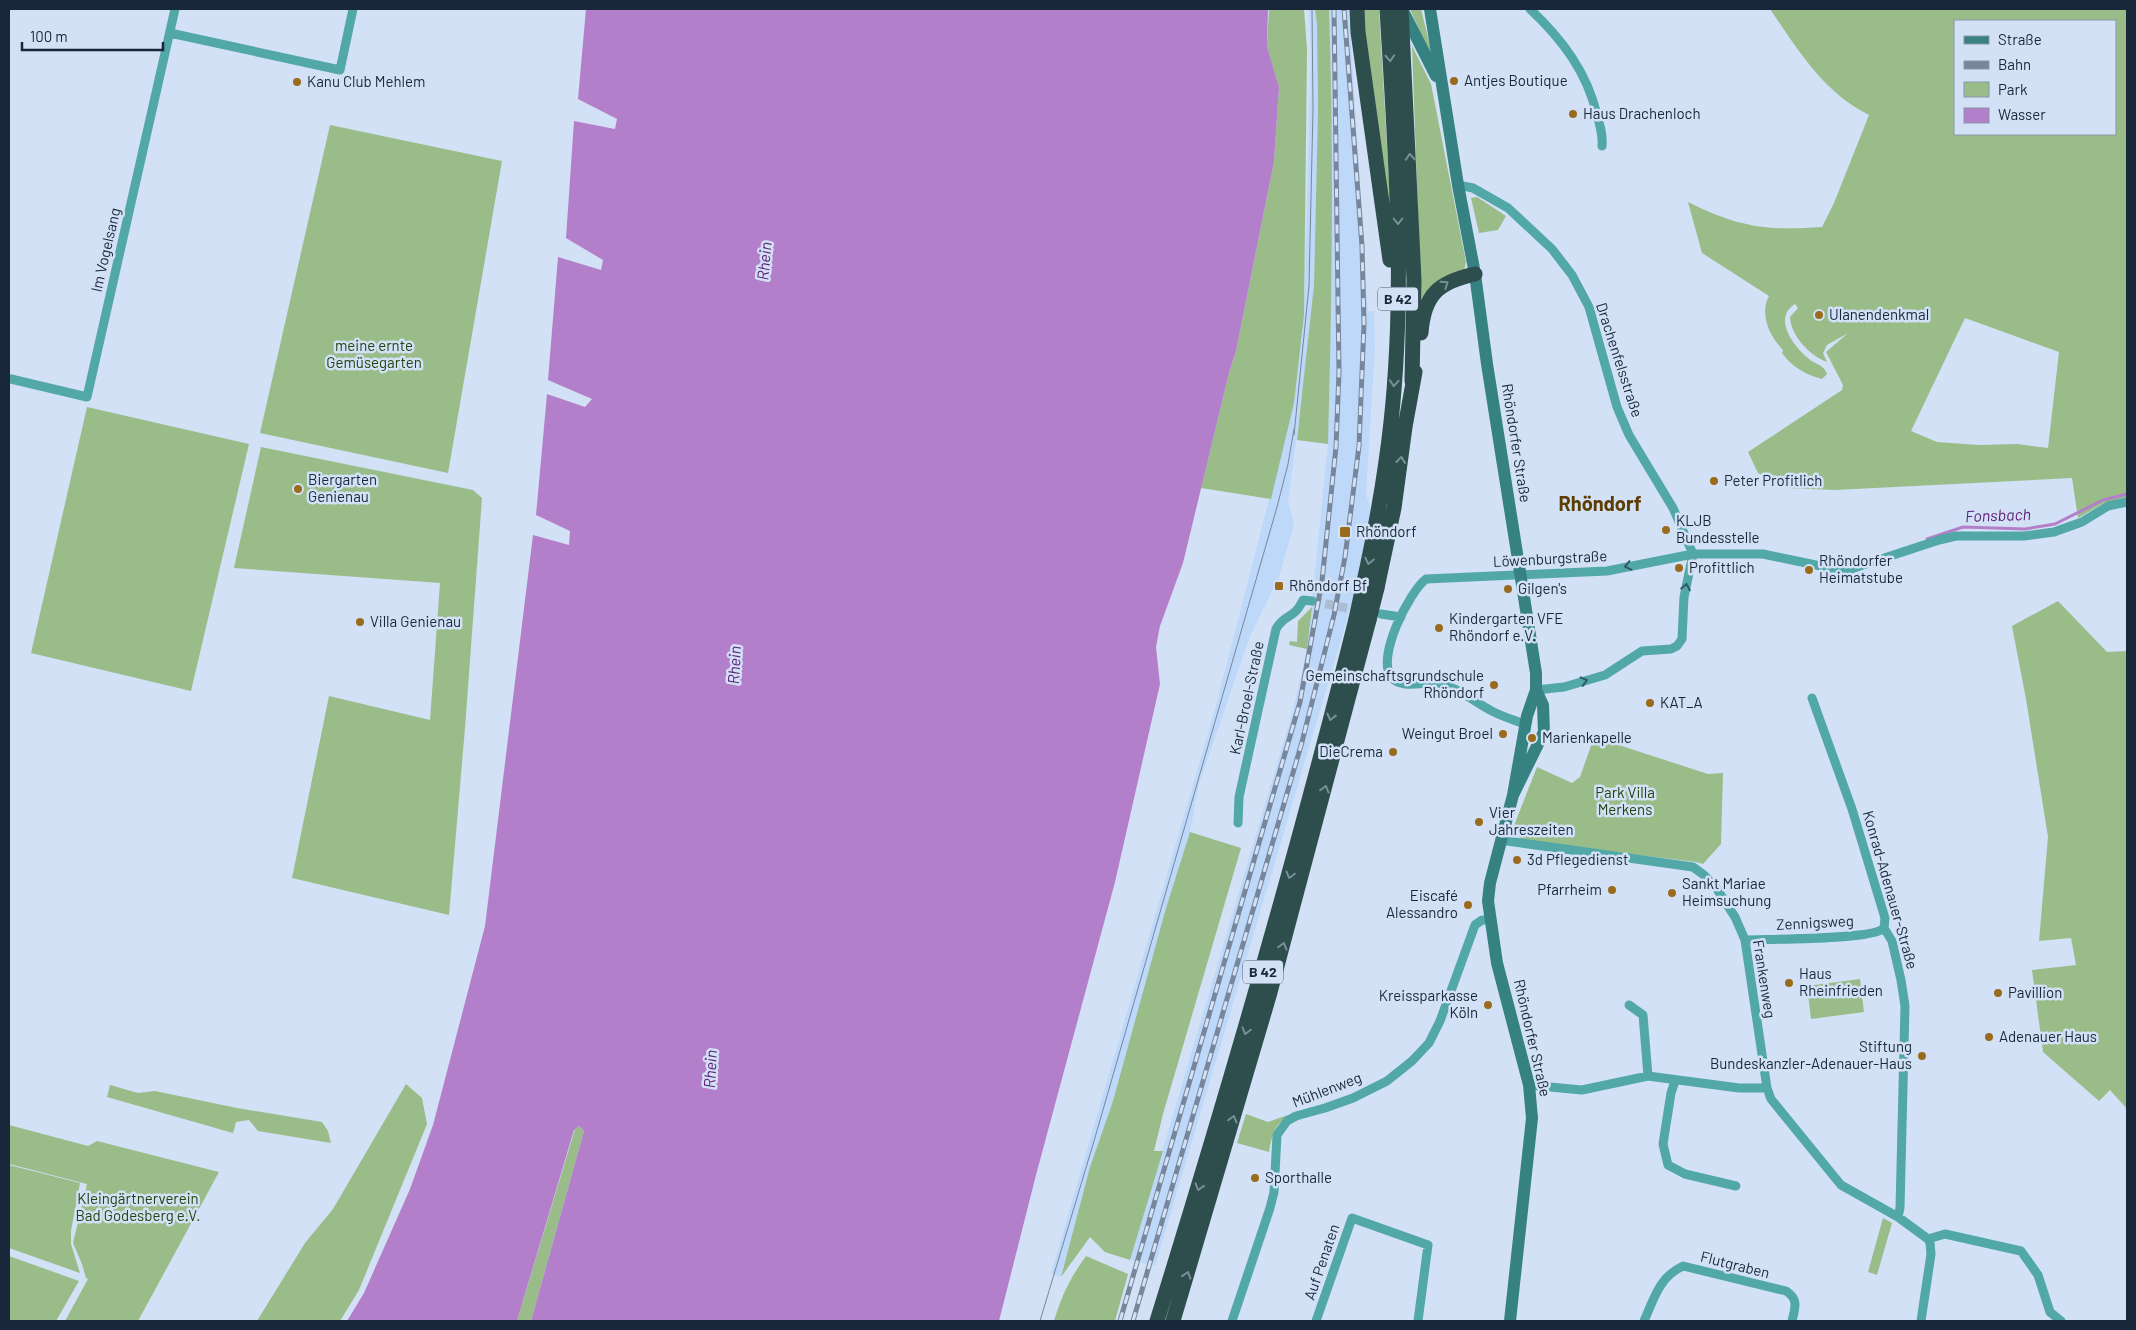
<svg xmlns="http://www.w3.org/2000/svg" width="2136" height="1330" viewBox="0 0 2136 1330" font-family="Barlow,sans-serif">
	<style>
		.built { fill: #bed8fa }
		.green { fill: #9abc89; fill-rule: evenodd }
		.water { fill: #b47fca }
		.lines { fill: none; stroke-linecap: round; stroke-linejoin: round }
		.stream { stroke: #b47fca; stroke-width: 3 }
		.street-tunnel { stroke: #adbcd0; stroke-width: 9; stroke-dasharray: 9 4.5; stroke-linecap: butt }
		.street { stroke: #52a7a7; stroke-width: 9 }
		.secondary { stroke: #368282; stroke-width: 12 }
		.highway { stroke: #2e4d4d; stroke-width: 15 }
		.tram { stroke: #77869a; stroke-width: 1 }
		.rail-casing { stroke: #77869a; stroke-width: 5 }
		.rail { stroke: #d2e1f6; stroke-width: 3; stroke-dasharray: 9; stroke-linecap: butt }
		.highway-bridge { stroke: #2e4d4d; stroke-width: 15 }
		.oneway { stroke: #789099 }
		.oneway2 { stroke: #2f5a66 }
		.poi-dot { fill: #9a6b1c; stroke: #d2e1f6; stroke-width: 2 }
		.labels { text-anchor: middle; stroke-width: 5; stroke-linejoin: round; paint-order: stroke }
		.shield { fill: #d2e1f6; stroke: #505f72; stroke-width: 1 }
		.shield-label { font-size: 14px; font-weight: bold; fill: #18273a }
		.poi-label { font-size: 15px; fill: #18273a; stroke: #d2e1f6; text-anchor: start }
		.street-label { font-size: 15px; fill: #18273a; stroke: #d2e1f6 }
		.park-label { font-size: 15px; fill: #23440c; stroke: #d2e1f6 }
		.water-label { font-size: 16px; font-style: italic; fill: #5e1b75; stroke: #d2e1f6 }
		.district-label { font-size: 20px; font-weight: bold; fill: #5c3d02; stroke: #d2e1f6 }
	</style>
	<rect width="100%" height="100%" fill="#d2e1f6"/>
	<path class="built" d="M1309 9H1315L1317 25 1318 109 1314 285 1301 406 1288 501 1294 524 1279 577 1250 636 1199 784 1190 832 1166 908 1113 1101 1090 1167 1061 1277 1051 1274 1215 709 1294 403 1304 315 1311 51Z
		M1329 9H1349L1368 311H1374L1375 347 1366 494 1371 510 1352 603 1155 1266 1130 1260 1293 710 1307 650 1328 444 1332 254Z"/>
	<path class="green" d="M1269 9H1304L1307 49 1304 315 1294 403 1271 499 1201 488 1229 373 1236 351 1274 162 1279 87 1267 46Z
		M1315 9H1329C1334 154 1332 299 1328 444L1297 440 1314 285 1318 109 1317 25Z
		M1361 9H1379L1392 231Z
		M1410 9H1421L1432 54H1430Z
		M1770 9H2127V498L2104 503 2078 518 2072 478 1835 490 1786 488 1758 473 1748 452 1842 390 1843 385 1826 352 1848 333 1827 345 1823 353 1827 362C1810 356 1791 336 1790 317L1798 308 1795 304C1772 318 1794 347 1809 359 1815 364 1824 365 1827 374L1822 379C1806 375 1792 367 1782 353L1783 350C1770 337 1759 314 1769 296L1702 253 1688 202C1738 227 1766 231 1822 227L1834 203 1869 115C1823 92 1798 50 1770 9ZM1955 21H2115V134H1955ZM1965 318 2059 352 2048 448 2017 444 1979 445 1937 442 1911 431Z
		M1412 46 1431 84 1466 262 1464 270 1431 289 1421 300Z
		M330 125 502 161 448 473 260 433Z
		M1477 197 1506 216 1498 230 1479 233 1471 198Z
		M87 407 249 444 191 691 31 653Z
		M261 447 473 490 482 498 465 728 449 915 292 878 329 696 430 720 440 583 234 568Z
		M2058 601 2107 652 2127 651V1109L2110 1090 2099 1101 2043 1052 2032 970 2076 965 2071 938 2039 941 2048 837 2026 699 2012 626Z
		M1312 607 1307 649 1289 645 1290 641 1297 642 1298 621Z
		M1594 737 1708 774 1723 773 1721 844 1703 864 1696 862 1523 841 1513 828 1537 767 1572 783 1580 777Z
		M1190 832 1241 848 1163 1114 1154 1151H1163L1130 1260 1105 1252 1090 1237 1061 1277 1090 1167 1113 1101 1166 908Z
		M1860 979 1864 1012 1811 1019 1807 986Z
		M406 1084 422 1098 427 1124 359 1290 340 1321H257L305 1243 333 1209Z
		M110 1085 138 1093 155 1091 237 1108 322 1122 328 1131 331 1143 258 1131 249 1120 236 1122 233 1133 107 1097Z
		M1246 1114 1268 1122 1288 1115C1274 1126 1272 1135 1269 1152L1237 1143Z
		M9 1125 88 1146 97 1141 219 1172 138 1321H65L88 1279 86 1278 82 1264 73 1243 87 1184 9 1164Z
		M579 1126 584 1131 531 1321H517L575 1129Z
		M9 1165 80 1183 71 1231V1244L80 1273 9 1248Z
		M1883 1218 1892 1223 1877 1275 1868 1272Z
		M9 1256 79 1281 56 1321H9Z
		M1086 1256 1128 1274 1115 1321H1054C1061 1297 1071 1276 1086 1256Z"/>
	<path class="water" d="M586 9H1268L1267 46 1279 87 1274 162 1236 351 1229 373 1183 563 1160 626 1156 647 1160 684 1115 882 1036 1175 999 1321H531L584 1131 579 1126 574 1130 517 1321H347L364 1293 410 1189 433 1125 485 926 533 535 569 545 570 531 536 515 547 394 585 407 592 399 548 380 558 257 601 270 603 260 566 238 574 121 615 129 617 119 578 99Z"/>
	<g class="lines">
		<path class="stream" d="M1927 539 1963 527 2025 529 2055 524 2103 500 2127 494"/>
		<path class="street-tunnel" d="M1312 601 1361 611"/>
		<path class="street" d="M1530 9C1562 39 1587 72 1597 115 1600 125 1603 135 1602 146
			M170 33 340 70 353 9
			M1458 185 1473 188 1508 208 1552 249 1572 275 1589 307 1617 407 1629 435 1673 508 1693 554 1684 597 1682 639 1677 646 1671 649 1642 651 1605 675 1564 687 1536 690
			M11 379 87 397 175 9
			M1381 614 1401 617
			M1812 698 1852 809 1885 918 1884 928 1892 941 1901 980 1905 1006 1900 1208 1898 1217
			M1525 724C1514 720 1500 716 1490 710 1475 702 1459 689 1443 684 1428 679 1404 691 1392 678 1375 659 1409 592 1426 579L1607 571 1693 554H1763L1830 568 1851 569 1939 540 1956 536H2024L2054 532 2082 522 2108 506 2127 502
			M1238 823 1239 797 1276 629C1285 613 1294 620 1303 600L1312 601
			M1500 840 1693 867 1704 875 1717 889 1735 917 1745 940 1767 1088 1771 1099 1841 1185 1898 1217 1928 1239 1930 1243 1931 1254 1921 1321
			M1745 940C1767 939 1874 940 1884 928
			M1629 1005 1643 1015 1648 1076
			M1675 1081 1671 1093 1663 1144 1668 1165 1685 1174 1736 1186
			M1529 1085 1582 1090 1648 1076 1739 1088H1767
			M1928 1239 1945 1234 2021 1251 2038 1275 2050 1312 2061 1321
			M1232 1321 1270 1208 1274 1192 1277 1135 1287 1121 1296 1116 1325 1108 1353 1098 1387 1081 1412 1061 1429 1043 1440 1021 1475 925 1482 920H1489
			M1316 1321 1352 1218 1428 1245 1418 1321
			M1644 1321C1654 1299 1659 1277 1683 1266L1786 1291C1799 1299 1795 1308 1792 1321"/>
		<path class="secondary" d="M1402 9 1436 76
			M1430 9 1458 185 1475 274 1487 364 1536 673V690L1543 705 1544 732 1513 795
			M1510 1321 1532 1118 1529 1085 1497 963 1488 901 1490 883 1513 795 1527 716 1536 690"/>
		<path class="highway" d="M1357 9 1358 32 1390 260
			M1401 9 1414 280 1412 381
			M1421 333C1424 294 1439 282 1475 274
			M1363 586C1375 532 1385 477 1391 422 1406 284 1395 146 1387 9
			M1377 588 1394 508 1405 427 1415 372
			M1157 1321C1229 1089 1297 856 1356 619
			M1173 1321 1269 996 1369 620"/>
		<path class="tram" d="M1294 435 1309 286 1313 109 1312 9
			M1040 1321 1094 1141 1277 507 1288 464 1294 429"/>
		<defs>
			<path id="rail" d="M1120 1321 1300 702 1322 581 1336 447 1339 372 1334 9
				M1133 1321 1302 742 1334 615 1345 557 1359 446 1364 324 1362 246 1344 9"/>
		</defs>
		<use href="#rail" class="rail-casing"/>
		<use href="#rail" class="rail"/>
		<path class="highway-bridge" d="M1356 619 1363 586
			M1369 620 1377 588"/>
	</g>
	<defs><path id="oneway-chevron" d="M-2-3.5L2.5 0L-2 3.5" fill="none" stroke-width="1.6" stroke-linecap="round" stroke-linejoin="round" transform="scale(1.25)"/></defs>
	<g class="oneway">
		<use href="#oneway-chevron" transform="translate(1390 58) rotate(87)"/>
		<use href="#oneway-chevron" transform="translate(1410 157) rotate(-93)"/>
		<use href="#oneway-chevron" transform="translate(1398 221) rotate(90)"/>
		<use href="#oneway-chevron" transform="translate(1445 284) rotate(-34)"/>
		<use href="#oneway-chevron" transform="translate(1394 383) rotate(94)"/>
		<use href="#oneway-chevron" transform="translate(1401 460) rotate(-83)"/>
		<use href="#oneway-chevron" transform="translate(1369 561) rotate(102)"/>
		<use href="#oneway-chevron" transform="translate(1331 717) rotate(104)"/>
		<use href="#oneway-chevron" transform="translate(1325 789) rotate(-75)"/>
		<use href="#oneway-chevron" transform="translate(1290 875) rotate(105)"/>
		<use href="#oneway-chevron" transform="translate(1283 946) rotate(-74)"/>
		<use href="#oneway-chevron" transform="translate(1246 1031) rotate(106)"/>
		<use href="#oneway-chevron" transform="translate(1233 1119) rotate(-74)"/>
		<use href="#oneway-chevron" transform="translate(1199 1187) rotate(107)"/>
		<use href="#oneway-chevron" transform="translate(1187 1275) rotate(-73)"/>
	</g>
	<g class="oneway2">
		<use href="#oneway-chevron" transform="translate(1628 566) rotate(167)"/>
		<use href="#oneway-chevron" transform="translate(1686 587) rotate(-79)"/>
		<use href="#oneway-chevron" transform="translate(1584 681) rotate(-15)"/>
	</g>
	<g class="poi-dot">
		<circle cx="1454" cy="81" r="5"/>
		<circle cx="297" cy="82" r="5"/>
		<circle cx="1573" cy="114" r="5"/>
		<circle cx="1819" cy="315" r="5"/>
		<circle cx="1714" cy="481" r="5"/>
		<circle cx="298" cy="489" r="5"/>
		<circle cx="1666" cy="530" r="5"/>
		<rect x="1339" y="526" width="12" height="12" rx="2.5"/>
		<circle cx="1679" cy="568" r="5"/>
		<circle cx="1809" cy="570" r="5"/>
		<rect x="1274" y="581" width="10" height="10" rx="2.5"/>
		<circle cx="1508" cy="589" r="5"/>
		<circle cx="360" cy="622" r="5"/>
		<circle cx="1439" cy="628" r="5"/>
		<circle cx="1494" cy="685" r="5"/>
		<circle cx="1650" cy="703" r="5"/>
		<circle cx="1503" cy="734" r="5"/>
		<circle cx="1532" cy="738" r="5"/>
		<circle cx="1393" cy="752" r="5"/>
		<circle cx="1479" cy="822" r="5"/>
		<circle cx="1517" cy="860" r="5"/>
		<circle cx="1612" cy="890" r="5"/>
		<circle cx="1672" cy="893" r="5"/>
		<circle cx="1468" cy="905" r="5"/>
		<circle cx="1789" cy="983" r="5"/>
		<circle cx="1998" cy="993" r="5"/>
		<circle cx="1488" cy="1005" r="5"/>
		<circle cx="1989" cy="1037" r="5"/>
		<circle cx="1922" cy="1056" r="5"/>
		<circle cx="1255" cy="1178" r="5"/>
	</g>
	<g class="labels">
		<g class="shield">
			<rect x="1378" y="287.5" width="40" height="23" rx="4"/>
			<rect x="1243" y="960.5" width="40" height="23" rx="4"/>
		</g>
		<g class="shield-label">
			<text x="1398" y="304">B 42</text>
			<text x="1263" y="977">B 42</text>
		</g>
		<g class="poi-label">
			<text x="1464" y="86">Antjes Boutique</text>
			<text x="307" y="87">Kanu Club Mehlem</text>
			<text x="1583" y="119">Haus Drachenloch</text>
			<text x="1829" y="320">Ulanendenkmal</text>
			<text x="308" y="485">Biergarten<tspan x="308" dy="17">Genienau</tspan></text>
			<text x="1724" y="486">Peter Profitlich</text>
			<text x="1676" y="526">KLJB<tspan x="1676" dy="17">Bundesstelle</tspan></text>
			<text x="1356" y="537">Rhöndorf</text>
			<text x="1819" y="566">Rhöndorfer<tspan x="1819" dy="17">Heimatstube</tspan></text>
			<text x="1689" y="573">Profittlich</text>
			<text x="1289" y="591">Rhöndorf Bf</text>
			<text x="1518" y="594">Gilgen's</text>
			<text x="1449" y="624">Kindergarten VFE<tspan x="1449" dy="17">Rhöndorf e.V.</tspan></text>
			<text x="370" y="627">Villa Genienau</text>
			<text x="1484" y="681" text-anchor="end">Gemeinschaftsgrundschule<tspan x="1484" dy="17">Rhöndorf</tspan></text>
			<text x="1660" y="708">KAT_A</text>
			<text x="1493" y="739" text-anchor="end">Weingut Broel</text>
			<text x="1542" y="743">Marienkapelle</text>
			<text x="1383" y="757" text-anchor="end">DieCrema</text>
			<text x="1489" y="818">Vier<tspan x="1489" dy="17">Jahreszeiten</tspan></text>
			<text x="1527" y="865">3d Pflegedienst</text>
			<text x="1682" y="889">Sankt Mariae<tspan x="1682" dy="17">Heimsuchung</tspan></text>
			<text x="1602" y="895" text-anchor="end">Pfarrheim</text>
			<text x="1458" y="901" text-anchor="end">Eiscafé<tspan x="1458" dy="17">Alessandro</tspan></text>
			<text x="1799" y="979">Haus<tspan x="1799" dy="17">Rheinfrieden</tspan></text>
			<text x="2008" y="998">Pavillion</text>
			<text x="1478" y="1001" text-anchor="end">Kreissparkasse<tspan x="1478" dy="17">Köln</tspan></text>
			<text x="1999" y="1042">Adenauer Haus</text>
			<text x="1912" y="1052" text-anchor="end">Stiftung<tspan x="1912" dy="17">Bundeskanzler-Adenauer-Haus</tspan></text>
			<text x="1265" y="1183">Sporthalle</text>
		</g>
		<g class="street-label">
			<text transform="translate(106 250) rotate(-77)" y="5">Im Vogelsang</text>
			<text transform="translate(1619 360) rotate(72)" y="5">Drachenfelsstraße</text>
			<text transform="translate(1516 443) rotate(81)" y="5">Rhöndorfer Straße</text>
			<text transform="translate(1550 559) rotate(-3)" y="5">Löwenburgstraße</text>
			<text transform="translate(1247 698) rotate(-78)" y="5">Karl-Broel-Straße</text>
			<text transform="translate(1890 890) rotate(74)" y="5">Konrad-Adenauer-Straße</text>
			<text transform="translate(1815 923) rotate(-3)" y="5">Zennigsweg</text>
			<text transform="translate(1764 979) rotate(81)" y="5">Frankenweg</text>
			<text transform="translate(1532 1038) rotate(77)" y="5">Rhöndorfer Straße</text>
			<text transform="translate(1327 1090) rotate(-21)" y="5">Mühlenweg</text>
			<text transform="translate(1322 1262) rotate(-71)" y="5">Auf Penaten</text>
			<text transform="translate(1735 1265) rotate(14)" y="5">Flutgraben</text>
		</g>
		<g class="park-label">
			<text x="374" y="351">meine ernte<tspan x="374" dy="17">Gemüsegarten</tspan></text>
			<text x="1625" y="798">Park Villa<tspan x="1625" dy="17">Merkens</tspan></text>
			<text x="138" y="1204">Kleingärtnerverein<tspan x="138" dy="17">Bad Godesberg e.V.</tspan></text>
		</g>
		<g class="water-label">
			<text transform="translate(764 261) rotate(-85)" y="6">Rhein</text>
			<text transform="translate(1998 515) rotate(-2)" y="6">Fonsbach</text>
			<text transform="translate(734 665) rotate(-87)" y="6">Rhein</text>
			<text transform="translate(710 1069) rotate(-87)" y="6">Rhein</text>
		</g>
		<g class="district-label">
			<text x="1600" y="511">Rhöndorf</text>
		</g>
	</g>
	<rect width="2136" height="1330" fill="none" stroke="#18273a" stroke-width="20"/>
	<rect x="1954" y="20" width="162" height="115" fill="#d2e1f6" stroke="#8897ab"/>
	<rect x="1964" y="36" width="25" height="8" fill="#368282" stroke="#8897ab"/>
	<text x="1998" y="45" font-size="15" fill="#18273a">Straße</text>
	<rect x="1964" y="61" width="25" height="8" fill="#77869a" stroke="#8897ab"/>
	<text x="1998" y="70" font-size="15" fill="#18273a">Bahn</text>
	<rect x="1964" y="82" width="25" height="15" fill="#9abc89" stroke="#8897ab"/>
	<text x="1998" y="95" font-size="15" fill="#18273a">Park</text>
	<rect x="1964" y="108" width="25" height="15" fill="#b47fca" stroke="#8897ab"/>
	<text x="1998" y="120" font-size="15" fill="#18273a">Wasser</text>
	<path d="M22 42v8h141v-8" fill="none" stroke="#18273a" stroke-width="2.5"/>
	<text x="30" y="42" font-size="15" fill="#18273a" stroke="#d2e1f6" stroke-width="4" paint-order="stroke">100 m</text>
</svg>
